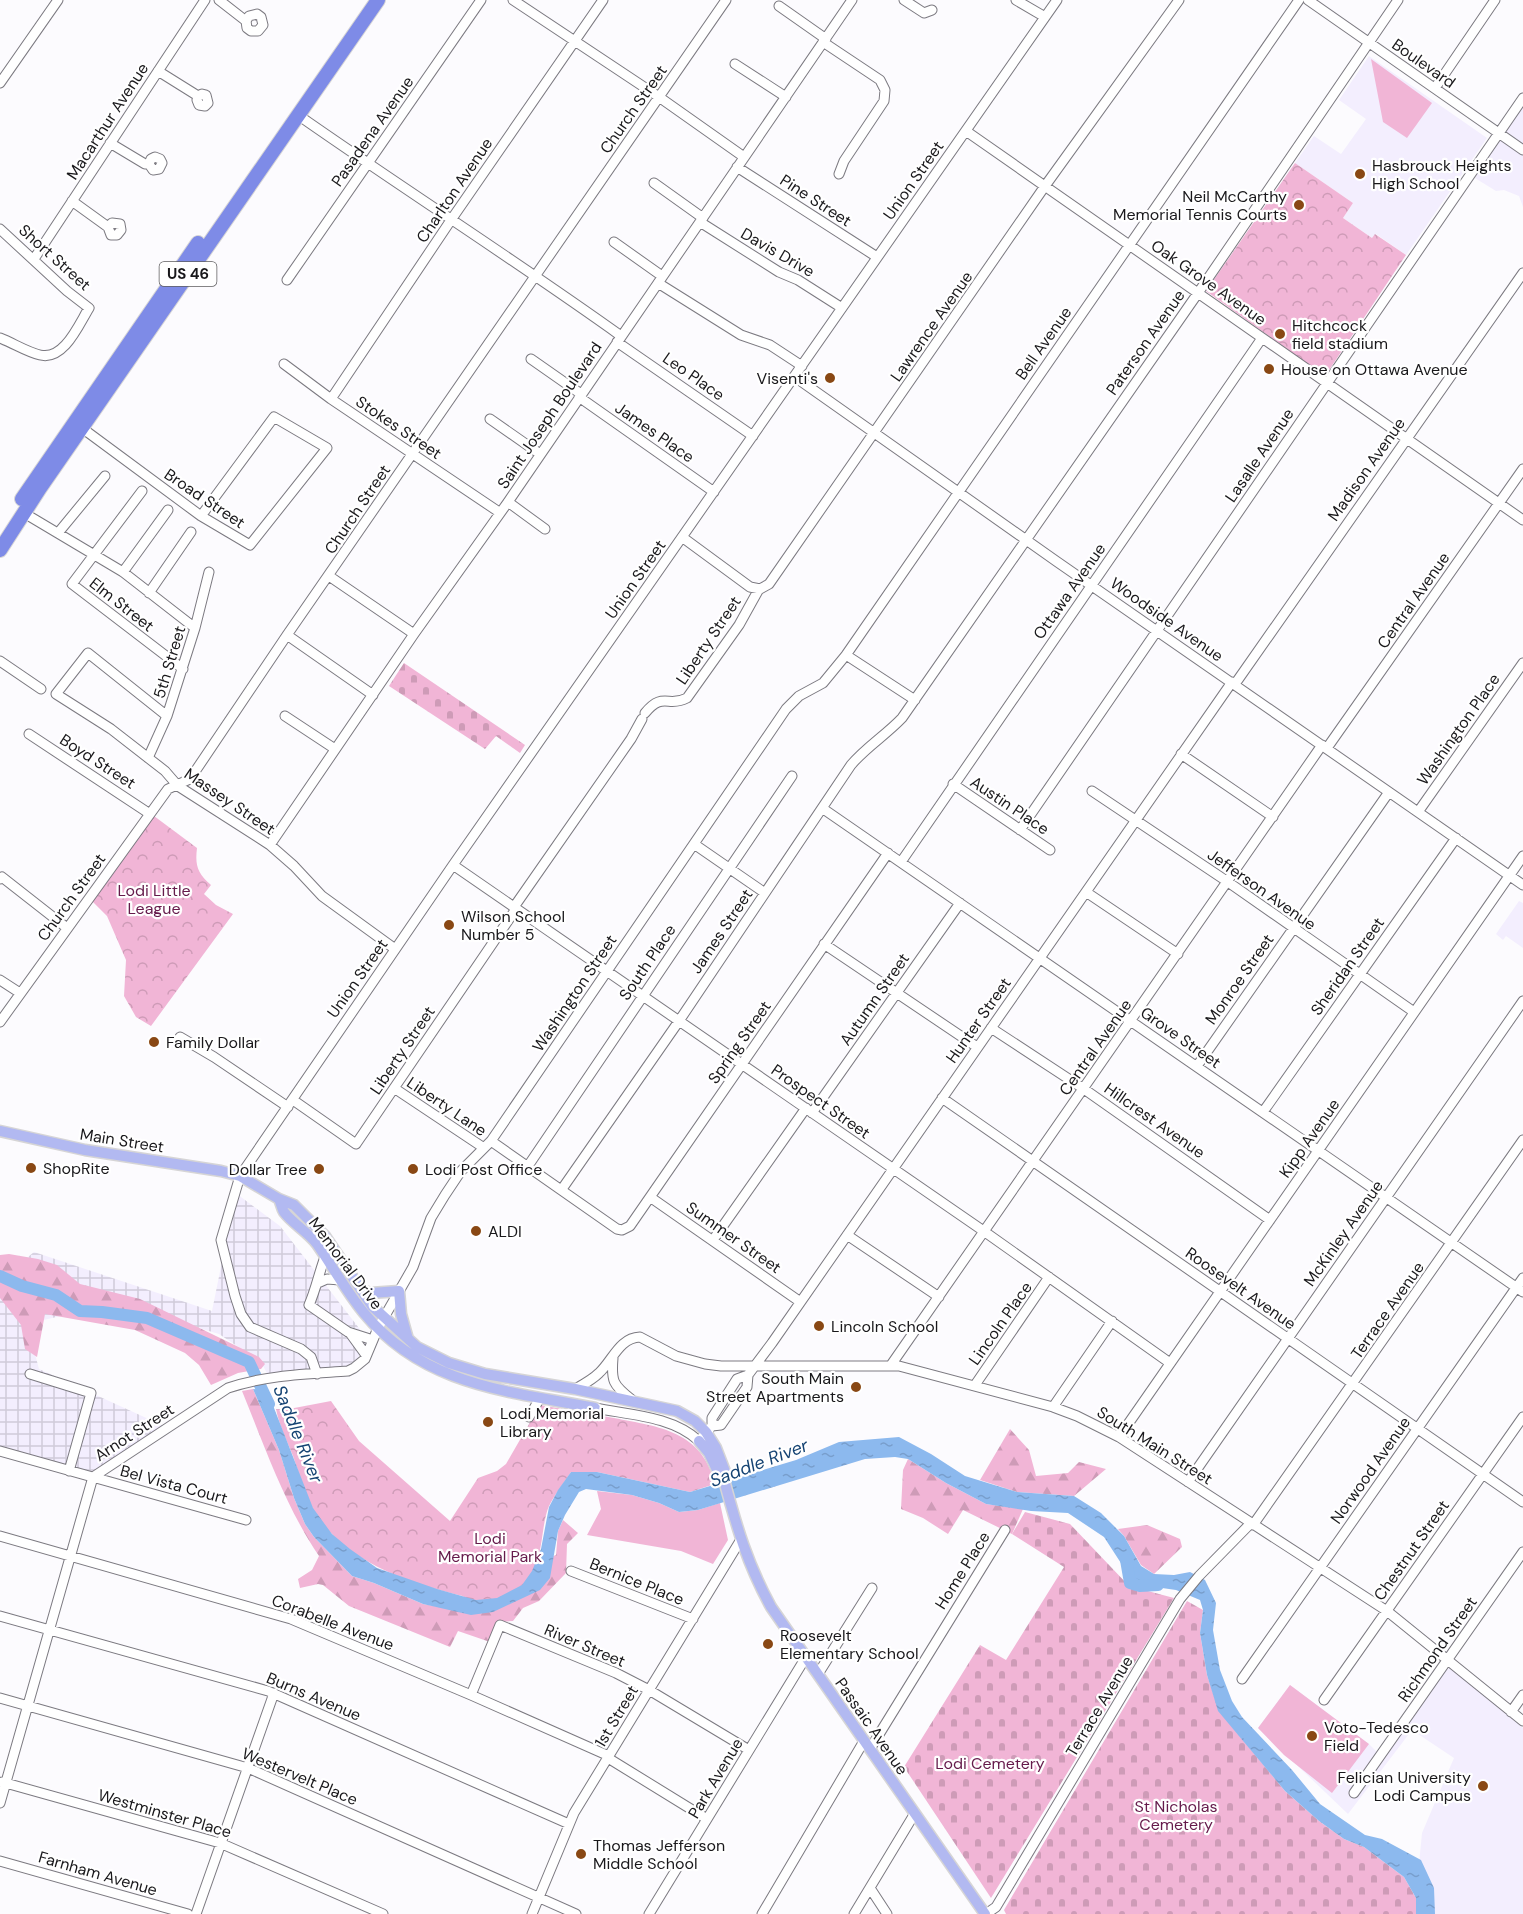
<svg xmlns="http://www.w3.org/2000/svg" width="1523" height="1914" viewBox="0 0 1523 1914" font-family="'DM Sans',sans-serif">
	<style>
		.built { fill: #f3eefe }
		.industrial { fill: url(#industrial-grid) }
		.grass { fill: #f1b5d6 }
		.forest { fill: url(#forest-firs) }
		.cemetery { fill: url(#cemetery-stones) }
		.park { fill: url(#park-crowns) }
		.water { fill: url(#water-ripples) }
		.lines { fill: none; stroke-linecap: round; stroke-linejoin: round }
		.river { stroke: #8cb9ee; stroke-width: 12 }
		.minor-casing { stroke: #7c7a81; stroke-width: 11 }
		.major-casing { stroke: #d6d5d6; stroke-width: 13 }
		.highway-casing { stroke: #d6d5d6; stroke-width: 16 }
		.minor { stroke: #fff; stroke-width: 9 }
		.major { stroke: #b2b9f1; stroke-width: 10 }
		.highway { stroke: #7e8be7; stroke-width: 14 }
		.poi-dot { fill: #894814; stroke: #fff; stroke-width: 2 }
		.labels { text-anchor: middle; stroke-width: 4.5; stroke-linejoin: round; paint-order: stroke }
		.shield { fill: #fff; stroke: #5e5d5f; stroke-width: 1.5 }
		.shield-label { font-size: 15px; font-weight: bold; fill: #19181b }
		.street-label { font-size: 16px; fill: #19181b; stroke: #fff }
		.poi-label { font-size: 16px; fill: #19181b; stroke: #fff; text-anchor: start }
		.park-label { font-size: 16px; fill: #651a4b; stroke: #fff }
		.water-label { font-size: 18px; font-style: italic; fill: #154373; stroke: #fff }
	</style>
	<defs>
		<pattern id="industrial-grid" width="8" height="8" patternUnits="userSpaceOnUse" patternTransform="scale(1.5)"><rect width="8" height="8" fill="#f3eefe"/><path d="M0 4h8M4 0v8" fill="none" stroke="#d0cbd9"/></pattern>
		<pattern id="forest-firs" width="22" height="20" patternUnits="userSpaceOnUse" patternTransform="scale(1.5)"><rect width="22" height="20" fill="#f1b5d6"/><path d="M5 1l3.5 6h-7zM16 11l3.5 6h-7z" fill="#ce9bb7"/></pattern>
		<pattern id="cemetery-stones" width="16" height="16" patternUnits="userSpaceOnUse" patternTransform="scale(1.5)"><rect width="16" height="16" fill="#f1b5d6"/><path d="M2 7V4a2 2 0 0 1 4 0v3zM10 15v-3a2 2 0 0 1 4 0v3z" fill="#ce9bb7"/></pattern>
		<pattern id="park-crowns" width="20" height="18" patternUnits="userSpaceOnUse" patternTransform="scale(1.5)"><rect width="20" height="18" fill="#f1b5d6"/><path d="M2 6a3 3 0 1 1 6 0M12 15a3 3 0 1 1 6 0" fill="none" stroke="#ce9bb7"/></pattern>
		<pattern id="water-ripples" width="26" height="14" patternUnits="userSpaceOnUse" patternTransform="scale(1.5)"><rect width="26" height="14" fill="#8cb9ee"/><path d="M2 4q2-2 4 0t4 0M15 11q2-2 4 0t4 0" fill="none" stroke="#789ecc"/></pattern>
	</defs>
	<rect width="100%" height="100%" fill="#fcfbfe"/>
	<path class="built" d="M1369 56 1487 138 1406 255 1376 234 1372 238 1343 218 1353 203 1295 163 1314 136 1341 154 1366 119 1339 100Z
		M1523 98V207L1519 196 1504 190 1496 191 1470 175Z
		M1519 901 1523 903V948L1506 936 1503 940 1496 934Z
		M1450 1667 1523 1728V1914H1428L1419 1864 1422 1833 1454 1758 1412 1730 1348 1814 1258 1728 1290 1685 1369 1744 1380 1755 1410 1705Z"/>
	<path class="industrial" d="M233 1191 280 1226 369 1341 353 1365 269 1377 261 1362 219 1334 115 1303 27 1324 39 1369 166 1427 90 1478 0 1453V1266L11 1271 34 1252 212 1311 228 1232Z"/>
	<path class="grass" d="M1371 59 1432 103 1407 138 1383 122Z
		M597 1491 632 1495 659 1503 679 1512 698 1510 720 1503 728 1540 713 1564 681 1551 587 1535 601 1509Z
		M1290 1685 1369 1744 1332 1793 1284 1755 1258 1728Z"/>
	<path class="forest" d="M9 1254 38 1259 57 1265 80 1284 140 1299 259 1357 265 1364 261 1369 238 1373 211 1385 199 1365 185 1353 135 1330 45 1314 37 1357 25 1349 21 1325 0 1298V1255Z
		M253 1389 279 1450 294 1498 305 1524 314 1537 352 1576 374 1583 423 1604 440 1607 556 1555 558 1531 563 1520 578 1533 567 1544 566 1573 539 1601 523 1608 513 1621 498 1622 490 1642 458 1631 450 1647 349 1606 323 1585 318 1584 300 1588 298 1579 312 1570 319 1556C285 1506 265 1447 242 1391Z
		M1010 1429 1029 1450 1036 1476 1068 1473 1079 1462 1106 1469 1074 1496 1017 1492 980 1480Z
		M908 1459 946 1483 986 1504 1023 1509 1012 1534 963 1510 948 1534 923 1518 901 1509 903 1470Z
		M1147 1525 1180 1539 1182 1547 1154 1574 1141 1565 1124 1536 1118 1529Z"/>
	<path class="cemetery" d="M404 663 525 745 520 753 496 736 485 749 389 686Z
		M1025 1512 1070 1524 1129 1586 1174 1598 991 1898 904 1767 980 1645 1006 1660 1064 1567 1012 1534Z
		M1187 1601 1203 1610 1200 1633 1207 1675 1219 1711 1285 1791 1319 1821 1344 1839 1364 1847 1404 1877 1416 1898V1914H1006L1004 1910Z"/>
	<path class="park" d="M1295 163 1353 203 1343 218 1372 238 1375 234 1406 255 1325 376 1206 291Z
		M154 816 197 848C195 865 197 873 211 885L204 894 216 905 233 914 151 1026 136 1017 124 996 126 960 107 916 92 901Z
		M331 1401 359 1441 450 1521 478 1478 497 1471 506 1464 540 1405C565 1409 589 1414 614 1418 660 1427 702 1431 715 1484L690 1492 597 1472H571C564 1483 555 1494 549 1506 539 1529 546 1567 520 1586 493 1606 473 1599 443 1591 394 1578 338 1555 312 1507 304 1491 299 1473 293 1456 287 1441 279 1425 276 1409H289Z"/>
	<path class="water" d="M253 1389 267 1390 313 1508 332 1534 350 1549 377 1568 437 1589 476 1600 497 1598 522 1585 532 1571 541 1549 549 1507 558 1490 571 1472H597L690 1492 796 1460 839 1442 899 1437 931 1454 965 1476 1017 1492 1074 1496 1101 1513 1124 1536 1141 1566 1154 1574 1174 1575 1190 1572 1205 1580 1216 1603 1213 1630 1220 1670 1232 1701 1242 1717 1292 1770 1320 1804 1365 1835 1382 1839 1421 1860 1434 1888 1435 1914H1416V1898L1404 1877 1364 1847 1344 1839 1319 1821 1285 1791 1218 1711 1207 1675 1200 1633 1203 1610 1200 1600 1176 1590 1141 1585 1130 1577 1104 1537 1068 1513 1031 1511 986 1504 946 1483 908 1459 895 1457 865 1459 698 1510 679 1512 659 1503 632 1495 586 1489 579 1492 565 1515 558 1531 550 1578 540 1590 493 1612 471 1615 423 1604 374 1583 352 1576 314 1537 305 1524 294 1498 279 1450Z"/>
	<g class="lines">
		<path class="river" d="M0 1276 22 1286 56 1295 80 1311 102 1312 147 1318 249 1362 269 1404
			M1126 1560 1130 1583 1140 1586 1158 1585"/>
		<defs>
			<path id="minor" d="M219 0 246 21 247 28 251 31H258L263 25 261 17 257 14 249 16 246 21
				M513 0 659 97 744 157
				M904 0 924 13 932 10
				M1016 0 1045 17
				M1308 0 1523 150
				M779 6 826 39
				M823 42 880 80 885 90 884 101 844 161 839 174
				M735 64 786 97
				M158 71 198 96 202 94 206 95 208 103 205 106 199 105 197 100 198 96
				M0 83 58 0
				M1435 88 1495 0
				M298 115C405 190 515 260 621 336
				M966 131 1523 520
				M110 143 145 164H149L153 170 159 169 162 163 160 159 155 157 151 159 149 164
				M737 167 877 257
				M654 183 703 218
				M72 201 108 227 111 235H117L121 230 120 224 112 223 108 227
				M700 222 779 272 798 280 842 308
				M0 229 67 291 89 308C79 324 64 361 40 355 27 352 13 343 0 338
				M614 242 662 276
				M34 259 205 0
				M287 280 481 0
				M658 283 741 335 770 345 802 366
				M617 342 753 436
				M531 359 581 394
				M284 364 331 399 499 512
				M795 377 1056 561 1523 885
				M579 397 714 492
				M331 399 451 220 603 0
				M490 419 540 454
				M82 428 201 516 250 545 327 448 274 417 201 516
				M142 491 72 584 183 669
				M508 502 545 529
				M24 513 123 572 195 628
				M58 533 105 476
				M682 537 750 587 760 589 769 584 1045 186 1179 0
				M123 572 168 510
				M329 576 414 634
				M149 593 191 532
				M287 635 373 695
				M846 655 915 700
				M0 661 41 689
				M1235 684 1523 273
				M645 713C663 691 668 708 687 698L739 625 759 589
				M167 716 88 653 56 694 111 729 165 771 178 786 270 845 294 866 322 896 395 949
				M285 716 335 749
				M29 734 150 814
				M1327 748 1523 469
				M1181 754 1273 817
				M148 758 167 716 195 628 209 572
				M953 784 1050 850
				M1092 791 1228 882 1414 1012
				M822 808 1523 1292
				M1418 812 1523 663
				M1020 830 1523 98
				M694 844 765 893
				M270 845 414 634 508 502 852 0
				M901 862 1262 338
				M453 865 985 1232 1170 1363
				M0 879 2 877 67 928
				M1086 892 1178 954
				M514 907 631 739 642 719
				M824 944 977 1047
				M0 980 20 993
				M0 1022 168 789 190 779 287 635 726 0
				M991 1028 1084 1089 1270 1220
				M180 1037 214 1057 288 1107
				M1197 1066 1389 792
				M394 1088 484 1148
				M942 1098 1523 1502
				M293 1100 356 1144 516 909
				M1263 1112 1456 838
				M812 1113 960 903
				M491 1141 617 1229 622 1230 630 1226 888 853
				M528 1166 792 776
				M562 1189 679 1021 851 765C866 747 886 735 902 718L1198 293 1398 0
				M650 1197 799 1301
				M847 1235 939 1297
				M713 1240 806 1108
				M325 1257C319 1273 316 1289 309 1305L348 1332 373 1340
				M318 1283 327 1279 340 1280
				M350 1333 366 1355
				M613 1358C611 1381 613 1385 631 1399
				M891 1365 1322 745
				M30 1374 91 1393 69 1471
				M317 1374 311 1357 301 1349 250 1327 241 1314 235 1296 221 1240 240 1176 453 865 1057 0
				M975 1385 1049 1277
				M575 1389C584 1384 592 1380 599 1373 613 1360 619 1338 640 1337L676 1356 705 1364 721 1366H899L1053 1407 1077 1416 1119 1437 1387 1611 1523 1721
				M1053 1407 1112 1321
				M595 1408C630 1415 672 1416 699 1441L712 1426 721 1425 747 1387 748 1375
				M529 1417 540 1398
				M712 1426V1418L737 1379 748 1375 772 1343 1232 682
				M1119 1437 1523 856
				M0 1451 246 1520
				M1188 1482 1523 1001
				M1253 1525 1523 1140
				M0 1536 291 1619 471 1695 609 1756
				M571 1571 693 1619
				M0 1616 268 1691 569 1824
				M818 1674 872 1588
				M1242 1679 1523 1278
				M471 1695 500 1625 616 1673 649 1690 749 1750
				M0 1698 248 1768 576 1914
				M1324 1700 1523 1417
				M1511 1712 1523 1695
				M870 1749 1005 1530
				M608 1758 707 1819
				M2 1782 220 1843 383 1914
				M1354 1793 1523 1552
				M0 1803 93 1477 228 1388C266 1375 308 1374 348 1371L354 1368 365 1359 378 1328 413 1267 431 1218 445 1195 461 1171 491 1141 786 709 799 696 823 683 846 655 1299 0
				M0 1861 188 1914
				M870 1888 887 1914
				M196 1914 274 1693
				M532 1914 574 1813 740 1541
				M649 1914 806 1657
				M762 1914 864 1741
				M854 1914 915 1813
				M986 1914 996 1907 1180 1599 1199 1576 1251 1523"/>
			<path id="major" d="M0 1131 85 1150 221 1171 240 1176 279 1199 294 1205 325 1236 372 1306 417 1347 449 1363 485 1374 575 1389 677 1411 695 1421 706 1432 716 1448 726 1474
				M279 1199C281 1203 282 1209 284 1212 292 1223 308 1232 317 1244 333 1267 346 1291 364 1313 424 1386 508 1391 595 1408
				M361 1290 371 1293 399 1291 401 1314 408 1339
				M699 1441 709 1453 720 1476 724 1480C737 1528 747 1563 771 1607L985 1914"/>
			<path id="highway" d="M22 499 198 243
				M0 550 40 488 378 0"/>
		</defs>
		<use href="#minor" class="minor-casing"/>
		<use href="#major" class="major-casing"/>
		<use href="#highway" class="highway-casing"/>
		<use href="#minor" class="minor"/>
		<use href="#major" class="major"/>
		<use href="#highway" class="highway"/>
	</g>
	<g class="poi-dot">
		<circle cx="1360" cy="174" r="6"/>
		<circle cx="1299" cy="205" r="6"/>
		<circle cx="1280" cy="334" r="6"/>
		<circle cx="1269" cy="369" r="6"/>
		<circle cx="830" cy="378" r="6"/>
		<circle cx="449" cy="925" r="6"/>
		<circle cx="154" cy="1042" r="6"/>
		<circle cx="31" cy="1168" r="6"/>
		<circle cx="319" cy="1169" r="6"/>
		<circle cx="413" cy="1169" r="6"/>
		<circle cx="476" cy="1231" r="6"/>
		<circle cx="819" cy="1326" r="6"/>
		<circle cx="856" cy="1387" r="6"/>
		<circle cx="488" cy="1422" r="6"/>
		<circle cx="768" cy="1644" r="6"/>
		<circle cx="1312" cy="1736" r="6"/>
		<circle cx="1483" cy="1786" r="6"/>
		<circle cx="581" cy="1854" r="6"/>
	</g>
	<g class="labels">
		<rect class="shield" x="159.5" y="262" width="57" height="24" rx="4.5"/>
		<g class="shield-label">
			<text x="188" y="279">US 46</text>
		</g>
		<g class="street-label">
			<text transform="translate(1424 63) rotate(35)" y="6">Boulevard</text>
			<text transform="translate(633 109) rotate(-55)" y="6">Church Street</text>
			<text transform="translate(107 121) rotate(-57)" y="6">Macarthur Avenue</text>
			<text transform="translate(372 131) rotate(-55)" y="6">Pasadena Avenue</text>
			<text transform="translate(913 180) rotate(-55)" y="6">Union Street</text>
			<text transform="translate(454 190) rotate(-56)" y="6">Charlton Avenue</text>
			<text transform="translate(816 200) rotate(33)" y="6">Pine Street</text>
			<text transform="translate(778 252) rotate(30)" y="6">Davis Drive</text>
			<text transform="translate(55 257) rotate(42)" y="6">Short Street</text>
			<text transform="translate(1209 282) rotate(35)" y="6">Oak Grove Avenue</text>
			<text transform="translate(931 326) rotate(-55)" y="6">Lawrence Avenue</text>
			<text transform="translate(1145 342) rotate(-55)" y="6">Paterson Avenue</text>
			<text transform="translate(1043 343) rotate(-55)" y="6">Bell Avenue</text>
			<text transform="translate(694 376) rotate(35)" y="6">Leo Place</text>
			<text transform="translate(549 415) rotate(-56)" y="6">Saint Joseph Boulevard</text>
			<text transform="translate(399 427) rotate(34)" y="6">Stokes Street</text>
			<text transform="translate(655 432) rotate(35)" y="6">James Place</text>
			<text transform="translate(1259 455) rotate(-56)" y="6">Lasalle Avenue</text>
			<text transform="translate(1366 469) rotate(-55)" y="6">Madison Avenue</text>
			<text transform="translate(205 498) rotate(34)" y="6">Broad Street</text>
			<text transform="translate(357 509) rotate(-56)" y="6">Church Street</text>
			<text transform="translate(635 579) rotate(-55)" y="6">Union Street</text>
			<text transform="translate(1069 591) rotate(-55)" y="6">Ottawa Avenue</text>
			<text transform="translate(1413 600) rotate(-55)" y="6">Central Avenue</text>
			<text transform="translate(122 604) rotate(38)" y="6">Elm Street</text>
			<text transform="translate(1167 619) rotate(35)" y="6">Woodside Avenue</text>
			<text transform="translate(708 640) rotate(-56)" y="6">Liberty Street</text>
			<text transform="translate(169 662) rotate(-73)" y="6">5th Street</text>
			<text transform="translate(1458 729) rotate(-55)" y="6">Washington Place</text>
			<text transform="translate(98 761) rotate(33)" y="6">Boyd Street</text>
			<text transform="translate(230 801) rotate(34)" y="6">Massey Street</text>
			<text transform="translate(1010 805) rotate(34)" y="6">Austin Place</text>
			<text transform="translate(1262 889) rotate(35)" y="6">Jefferson Avenue</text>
			<text transform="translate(71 897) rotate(-54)" y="6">Church Street</text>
			<text transform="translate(721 931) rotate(-56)" y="6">James Street</text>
			<text transform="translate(647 962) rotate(-56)" y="6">South Place</text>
			<text transform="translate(1347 966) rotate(-55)" y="6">Sheridan Street</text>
			<text transform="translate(357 978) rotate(-55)" y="6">Union Street</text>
			<text transform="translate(1239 979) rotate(-55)" y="6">Monroe Street</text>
			<text transform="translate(574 993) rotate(-56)" y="6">Washington Street</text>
			<text transform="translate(874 999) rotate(-55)" y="6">Autumn Street</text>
			<text transform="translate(978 1020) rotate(-55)" y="6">Hunter Street</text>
			<text transform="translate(1181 1037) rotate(35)" y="6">Grove Street</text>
			<text transform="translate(739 1042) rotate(-55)" y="6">Spring Street</text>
			<text transform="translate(1095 1047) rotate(-55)" y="6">Central Avenue</text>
			<text transform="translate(402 1050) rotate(-56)" y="6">Liberty Street</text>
			<text transform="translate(821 1101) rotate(35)" y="6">Prospect Street</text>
			<text transform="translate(447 1106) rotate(34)" y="6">Liberty Lane</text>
			<text transform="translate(1155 1120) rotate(35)" y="6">Hillcrest Avenue</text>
			<text transform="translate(1309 1138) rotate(-55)" y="6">Kipp Avenue</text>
			<text transform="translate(122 1140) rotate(9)" y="6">Main Street</text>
			<text transform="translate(1343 1233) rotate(-55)" y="6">McKinley Avenue</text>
			<text transform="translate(734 1237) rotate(35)" y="6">Summer Street</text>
			<text transform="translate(346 1263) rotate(53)" y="6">Memorial Drive</text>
			<text transform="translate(1241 1288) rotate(35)" y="6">Roosevelt Avenue</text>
			<text transform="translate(1387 1310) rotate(-55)" y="6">Terrace Avenue</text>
			<text transform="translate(1000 1323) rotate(-55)" y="6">Lincoln Place</text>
			<text transform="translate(134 1432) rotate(-33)" y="6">Arnot Street</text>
			<text transform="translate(1155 1445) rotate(32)" y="6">South Main Street</text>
			<text transform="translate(1370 1470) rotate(-55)" y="6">Norwood Avenue</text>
			<text transform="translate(174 1484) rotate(15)" y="6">Bel Vista Court</text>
			<text transform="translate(1411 1550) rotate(-55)" y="6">Chestnut Street</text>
			<text transform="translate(962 1570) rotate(-58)" y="6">Home Place</text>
			<text transform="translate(637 1581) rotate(22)" y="6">Bernice Place</text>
			<text transform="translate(333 1622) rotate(21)" y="6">Corabelle Avenue</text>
			<text transform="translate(585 1645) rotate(23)" y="6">River Street</text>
			<text transform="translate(1437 1649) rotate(-55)" y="6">Richmond Street</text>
			<text transform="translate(314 1696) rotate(23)" y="6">Burns Avenue</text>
			<text transform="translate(1099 1706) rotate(-59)" y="6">Terrace Avenue</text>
			<text transform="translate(616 1716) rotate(-59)" y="6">1st Street</text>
			<text transform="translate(872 1726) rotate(55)" y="6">Passaic Avenue</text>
			<text transform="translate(300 1776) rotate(23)" y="6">Westervelt Place</text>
			<text transform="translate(715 1778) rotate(-59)" y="6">Park Avenue</text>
			<text transform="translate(165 1813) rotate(16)" y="6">Westminster Place</text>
			<text transform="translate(98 1873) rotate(16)" y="6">Farnham Avenue</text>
		</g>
		<g class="poi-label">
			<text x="1372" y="171">Hasbrouck Heights<tspan x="1372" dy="18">High School</tspan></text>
			<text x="1287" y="202" text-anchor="end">Neil McCarthy<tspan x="1287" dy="18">Memorial Tennis Courts</tspan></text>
			<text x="1292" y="331">Hitchcock<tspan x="1292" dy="18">field stadium</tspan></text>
			<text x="1281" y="375">House on Ottawa Avenue</text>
			<text x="818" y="384" text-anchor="end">Visenti's</text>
			<text x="461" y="922">Wilson School<tspan x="461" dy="18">Number 5</tspan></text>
			<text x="166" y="1048">Family Dollar</text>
			<text x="43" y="1174">ShopRite</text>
			<text x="307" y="1175" text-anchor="end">Dollar Tree</text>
			<text x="425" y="1175">Lodi Post Office</text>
			<text x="488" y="1237">ALDI</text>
			<text x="831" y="1332">Lincoln School</text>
			<text x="844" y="1384" text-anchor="end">South Main<tspan x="844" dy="18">Street Apartments</tspan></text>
			<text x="500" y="1419">Lodi Memorial<tspan x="500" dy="18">Library</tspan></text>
			<text x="780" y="1641">Roosevelt<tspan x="780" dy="18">Elementary School</tspan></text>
			<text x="1324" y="1733">Voto-Tedesco<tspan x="1324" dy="18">Field</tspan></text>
			<text x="1471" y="1783" text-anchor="end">Felician University<tspan x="1471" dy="18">Lodi Campus</tspan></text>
			<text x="593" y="1851">Thomas Jefferson<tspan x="593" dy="18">Middle School</tspan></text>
		</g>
		<g class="park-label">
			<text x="154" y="896">Lodi Little<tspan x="154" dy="18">League</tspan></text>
			<text x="490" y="1544">Lodi<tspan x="490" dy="18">Memorial Park</tspan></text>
			<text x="990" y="1769">Lodi Cemetery</text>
			<text x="1176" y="1812">St Nicholas<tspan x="1176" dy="18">Cemetery</tspan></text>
		</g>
		<g class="water-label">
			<text transform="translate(298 1434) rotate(68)" y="6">Saddle River</text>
			<text transform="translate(759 1463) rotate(-21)" y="6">Saddle River</text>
		</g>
	</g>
</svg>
